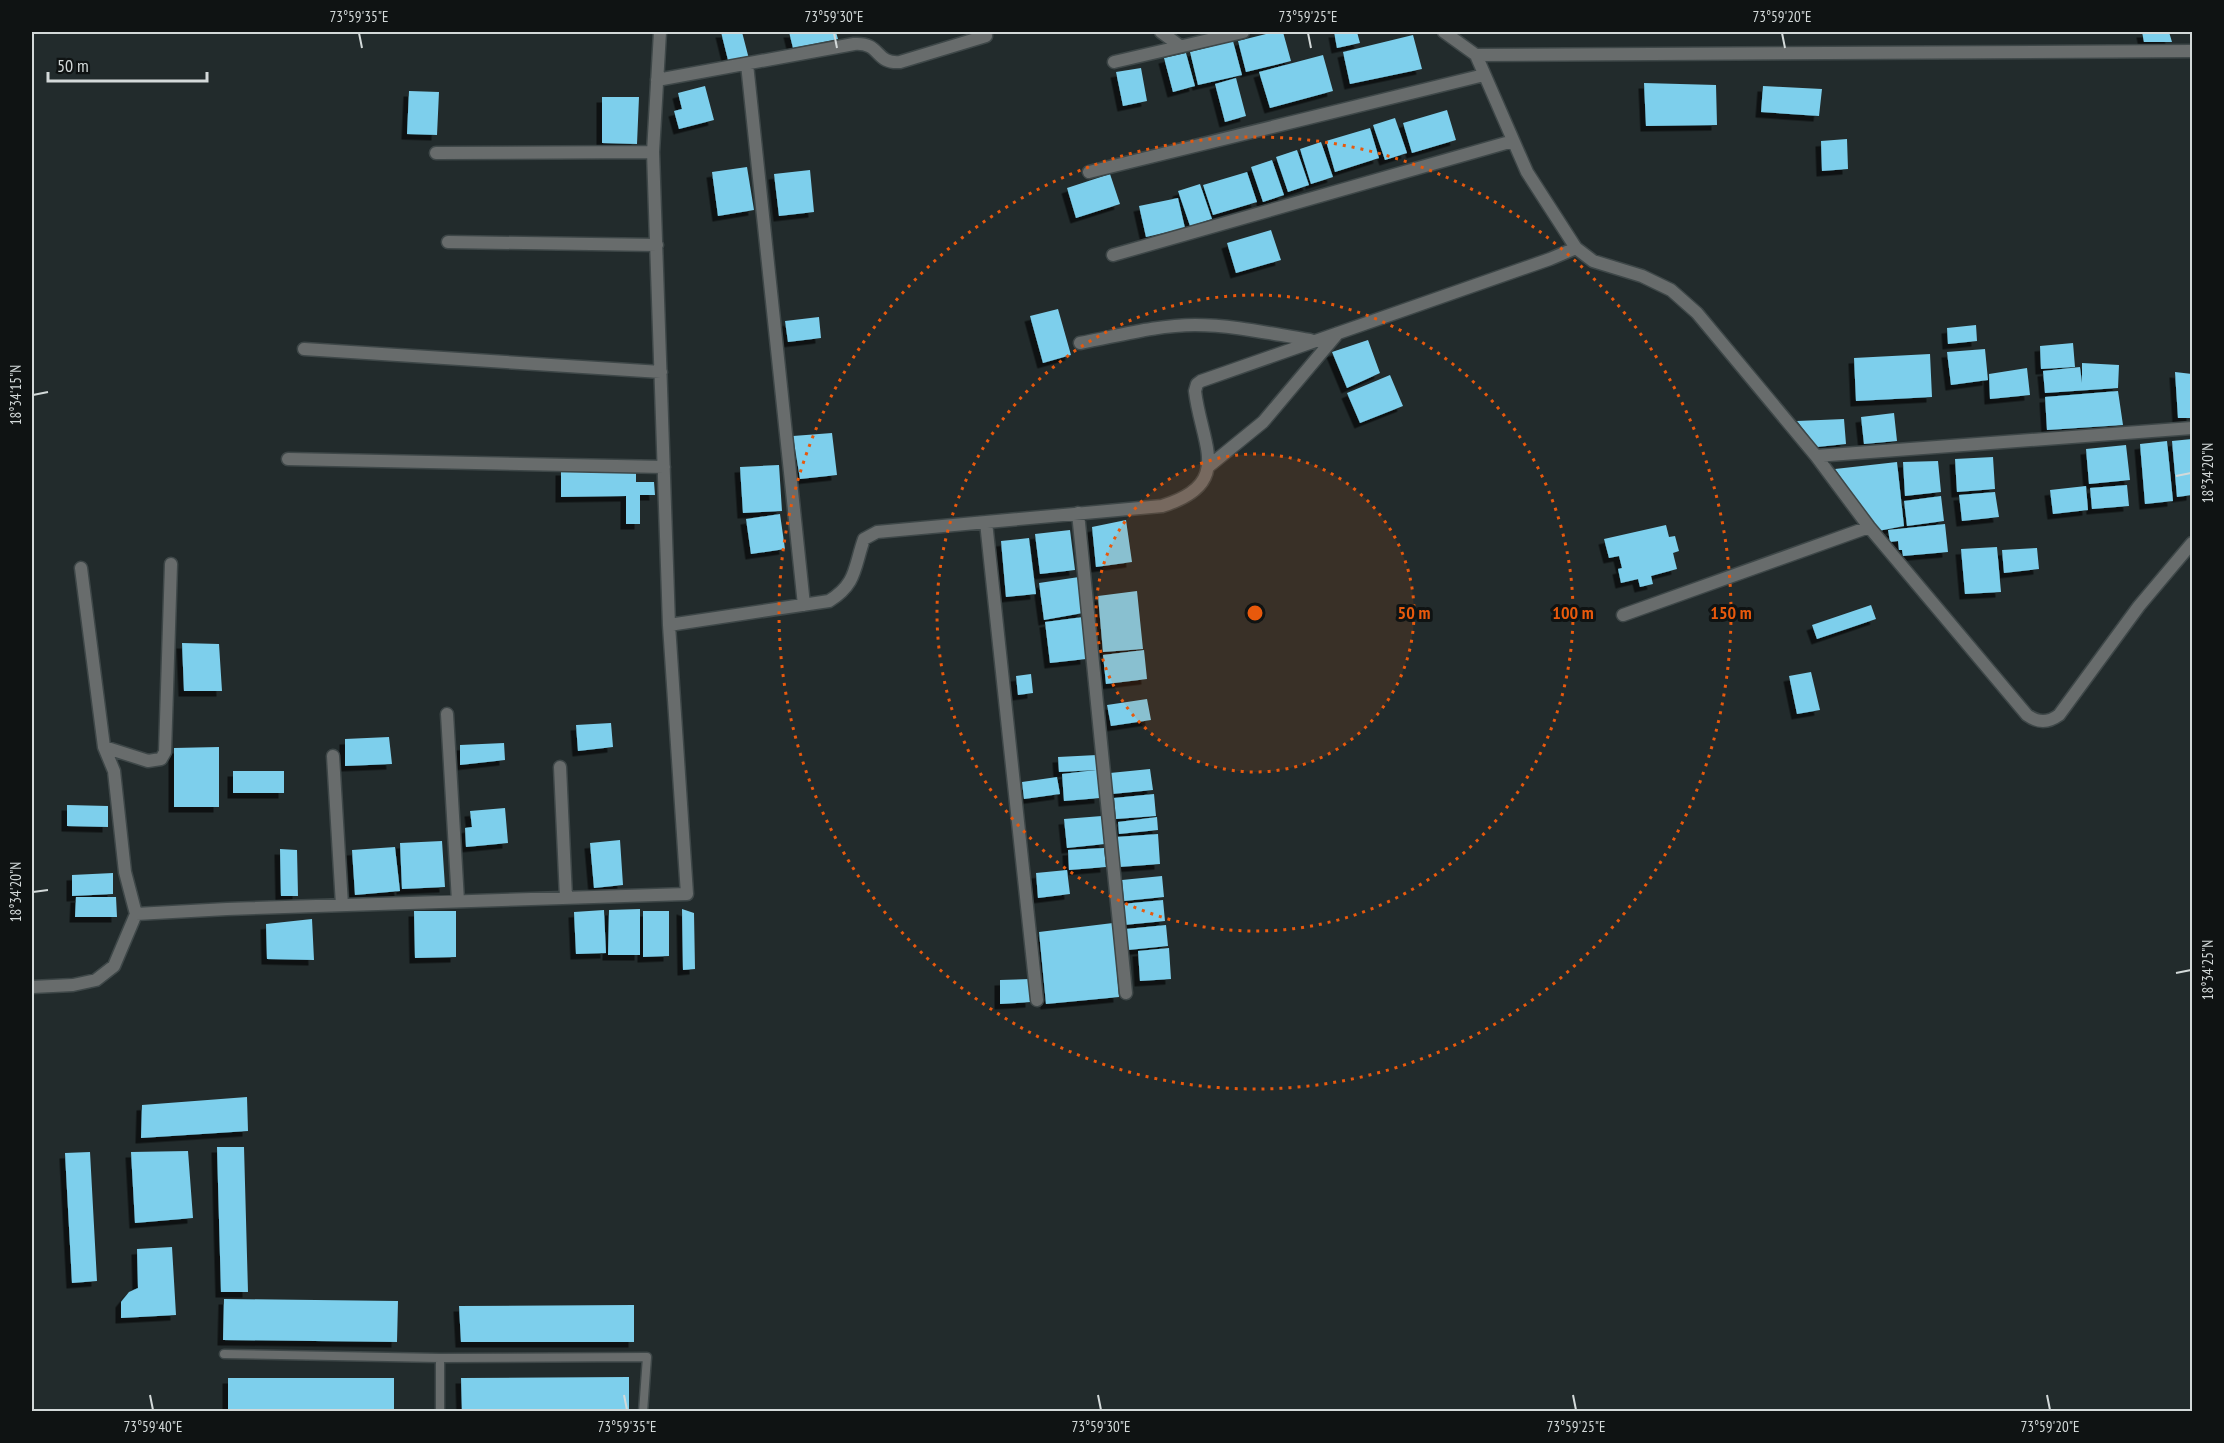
<svg xmlns="http://www.w3.org/2000/svg" width="2224" height="1443" viewBox="0 0 2224 1443" font-family="'PT Sans Narrow',sans-serif">
	<style>
		.building { fill: #7dcfec; filter: url(#shadow) }
		.lines { fill: none; stroke-linecap: round; stroke-linejoin: round }
		.service-casing { stroke: #3e4748; stroke-width: 11 }
		.minor-casing { stroke: #3e4748; stroke-width: 15 }
		.service { stroke: #686c6c; stroke-width: 8 }
		.minor { stroke: #686c6c; stroke-width: 12 }
		.ticks { fill: none; stroke: #d3d9d9; stroke-width: 2 }
		.ring { fill: none; stroke: #e8590c; stroke-width: 3; stroke-dasharray: 3 6 }
		.centre { fill: #e8590c; stroke: #0f1313; stroke-width: 3 }
		.ring-label { font-size: 18px; text-anchor: middle; font-weight: bold; fill: #e8590c; stroke: #0f1313; stroke-width: 6; stroke-linejoin: round; paint-order: stroke }
		.neatline { fill: none; stroke: #d3d9d9; stroke-width: 2 }
		.ticks-label { font-size: 15px; text-anchor: middle; fill: #d3d9d9 }
	</style>
	<defs>
		<filter id="shadow"><feDropShadow dx="-5.5" dy="5.5" stdDeviation="0" flood-color="#0009"/></filter>
	</defs>
	<rect width="100%" height="100%" fill="#222b2c"/>
	<path class="building" d="M721 32H742L749 59 729 64Z
		M789 32H836L838 39 793 48Z
		M1274 32H1283L1291 61 1246 72 1238 41Z
		M1334 32H1357L1360 43 1337 48Z
		M2142 32H2169L2172 42H2144Z
		M1413 35 1422 69 1350 84 1343 52Z
		M1233 41 1242 75 1198 85 1190 52Z
		M1186 53 1195 86 1173 92 1164 58Z
		M1323 55 1333 91 1270 108 1259 72Z
		M1141 68 1147 101 1123 106 1116 72Z
		M1236 78 1246 116 1225 122 1215 84Z
		M1644 83 1716 85 1717 125 1646 126Z
		M705 86 714 120 679 129 674 111 682 109 678 93Z
		M1763 86 1822 89 1819 116 1761 112Z
		M409 91 439 92 437 135 407 134Z
		M602 97H639L637 144 602 143Z
		M1447 110 1456 140 1412 153 1403 123Z
		M1395 118 1407 153 1385 160 1373 125Z
		M1370 128 1379 158 1335 172 1326 141Z
		M1847 139 1848 169 1822 171 1821 141Z
		M1321 142 1333 177 1311 184 1300 149Z
		M1297 150 1309 185 1288 192 1276 157Z
		M1272 160 1284 195 1263 202 1251 167Z
		M747 167 754 210 718 216 712 172Z
		M810 170 814 212 779 216 774 174Z
		M1247 172 1257 202 1213 215 1203 185Z
		M1110 174 1120 204 1076 218 1067 188Z
		M1200 184 1212 219 1190 226 1178 191Z
		M1178 198 1185 228 1146 237 1139 206Z
		M1271 230 1281 260 1236 273 1227 243Z
		M1058 309 1071 355 1043 363 1030 316Z
		M819 317 821 338 788 342 785 321Z
		M1976 325 1977 341 1948 344 1947 328Z
		M1368 340 1380 373 1347 388 1332 352Z
		M2073 343 2075 367 2041 369 2040 346Z
		M1985 349 1988 380 1951 385 1947 352Z
		M1930 354 1932 397 1856 401 1854 358Z
		M2082 363 2119 365 2118 388 2045 393 2043 371 2080 367 2082 383Z
		M2027 368 2030 395 1990 399 1989 374Z
		M2175 372 2192 374V418H2178Z
		M1390 375 1403 406 1360 423 1347 393Z
		M2118 391 2123 425 2047 430 2045 397Z
		M1894 413 1897 441 1864 444 1861 417Z
		M1844 419 1846 444 1817 447 1797 421Z
		M832 433 837 475 800 479 793 436Z
		M2192 439V495L2177 497 2172 441Z
		M2167 441 2173 501 2145 504 2140 444Z
		M2126 445 2130 480 2089 484 2086 449Z
		M1993 457 1995 489 1957 492 1955 459Z
		M1938 461 1941 492 1905 496 1903 462Z
		M1897 462 1904 526 1878 531 1835 469Z
		M779 465 782 511 743 513 740 467Z
		M561 470H636V482H654L655 495H640V524H626V496L561 497Z
		M2127 485 2129 506 2092 509 2090 488Z
		M2086 486 2088 510 2053 514 2050 490Z
		M1995 492 1999 517 1962 521 1959 495Z
		M1941 496 1944 521 1907 526 1904 501Z
		M780 514 785 549 751 554 746 519Z
		M1126 520 1132 562 1096 567 1092 527Z
		M1945 524 1948 552 1903 556 1902 550H1899L1898 541 1890 542 1888 530Z
		M1666 525 1669 537 1675 536 1679 551 1673 553 1677 569 1651 576 1653 584 1640 587 1638 579 1621 583 1618 569 1622 568 1619 556 1609 558 1604 539Z
		M1070 530 1075 570 1040 574 1035 534Z
		M1029 538 1036 594 1006 597 1001 541Z
		M1997 547 2001 592 1965 594 1961 549Z
		M2037 548 2039 569 2004 573 2002 550Z
		M1079 577 1083 613 1044 620 1039 583Z
		M1137 591 1143 649 1103 652 1098 596Z
		M1871 605 1876 619 1817 639 1812 625Z
		M1083 617 1086 659 1050 663 1045 622Z
		M182 643 219 644 222 691H184Z
		M1144 650 1147 679 1106 684 1103 655Z
		M1811 672 1820 710 1797 714 1789 676Z
		M1031 674 1033 693 1018 695 1016 676Z
		M1147 699 1151 720 1111 726 1107 705Z
		M611 723 613 747 578 751 576 725Z
		M389 737 392 764 345 766V739Z
		M504 743 505 760 460 765V745Z
		M219 747V807H174V748Z
		M1097 755 1100 798 1064 801 1062 774 1096 770 1059 772 1058 757Z
		M1150 769 1153 790 1112 794 1110 773Z
		M233 771H284V793H233Z
		M1057 777 1060 794 1024 799 1022 782Z
		M1154 794 1156 816 1116 819 1114 798Z
		M67 805 108 806V827L67 826Z
		M505 808 508 843 466 847 465 828 472 827 470 811Z
		M1102 816 1105 844 1067 848 1064 819Z
		M1157 817 1158 830 1119 834 1118 822Z
		M1158 834 1160 864 1119 867 1116 837Z
		M620 840 623 885 594 888 590 843Z
		M442 841 445 887 402 889 400 843Z
		M395 847 400 891 355 895 352 850Z
		M1104 848 1106 867 1069 870 1068 850Z
		M280 849 297 850 298 896H281Z
		M1067 870 1070 894 1038 898 1036 873Z
		M113 873V894L72 896V875Z
		M1162 876 1164 897 1124 901 1122 880Z
		M76 897H116L117 917H75Z
		M1163 900 1165 921 1124 925 1122 904Z
		M640 909V955H608L609 910Z
		M682 909 694 913 695 969 683 970Z
		M604 910 606 953 576 954 574 912Z
		M414 911H456V957L415 958Z
		M643 911H669V956L643 957Z
		M312 919 314 960 267 959 266 924Z
		M1113 923 1119 997 1046 1004 1039 932Z
		M1166 925 1168 946 1128 950 1126 929Z
		M1169 948 1171 979 1140 981 1138 951Z
		M1030 979 1031 1002 1000 1004V980Z
		M247 1097 248 1131 141 1138 142 1105Z
		M217 1147H244L248 1292H221Z
		M188 1151 193 1218 135 1223 131 1152Z
		M90 1152 97 1281 72 1283 65 1153Z
		M172 1247 176 1315 121 1318V1302L129 1292 138 1288 137 1249Z
		M224 1299 398 1301 397 1342 223 1340Z
		M634 1305V1342H461L459 1306Z
		M629 1377V1412H462L461 1378Z
		M228 1378H394V1412H228Z"/>
	<g class="lines">
		<defs>
			<path id="service" d="M224 1354 440 1358 647 1357 643 1412
				M440 1412V1358"/>
			<path id="minor" d="M660 32 653 152 669 625
				M1161 32 1180 46
				M1444 32 1476 55 2192 51
				M1476 55 1527 172 1576 248 1593 261 1642 276 1671 290 1697 313 1816 456 1869 527 2027 715C2038 723 2048 723 2059 715L2139 606 2192 543
				M1114 62 1243 32
				M747 64 804 605
				M657 80 854 44C882 42 874 64 900 62L986 36
				M436 153 653 152
				M1089 172 1484 75
				M448 242 657 245
				M1113 255 1513 141
				M1080 343C1118 336 1157 325 1195 325 1234 325 1272 334 1310 340
				M304 349 661 372
				M1816 456 2192 428
				M288 459 664 467
				M1209 466 1263 422 1338 333
				M1078 513 1126 993
				M986 522 1037 1000
				M1623 615 1869 527
				M447 714 458 901
				M104 747 148 761 161 759 165 752 171 564
				M333 756 342 905
				M560 767 566 898
				M136 914 227 909 687 894 669 625 829 601C857 584 854 567 864 539L877 532 1162 506C1235 484 1201 444 1195 391L1197 384 1201 381 1550 259 1576 248
				M32 987 73 985 96 980 114 966 136 914 125 872 114 771 104 747 81 568"/>
		</defs>
		<use href="#service" class="service-casing"/>
		<use href="#minor" class="minor-casing"/>
		<use href="#service" class="service"/>
		<use href="#minor" class="minor"/>
	</g>
	<path class="ticks" d="M359 33 362 48M834 33 837 48M1308 33 1311 48M1782 33 1785 48M33 395 48 392M2176 476 2191 473M33 892 48 890M2176 973 2191 970M150 1395 153 1410M624 1395 627 1410M1098 1395 1101 1410M1573 1395 1576 1410M2047 1395 2050 1410"/>
	<circle cx="1255" cy="613" r="159" fill="#e8590c" fill-opacity=".12"/>
	<g class="ring">
		<circle cx="1255" cy="613" r="159"/>
		<circle cx="1255" cy="613" r="318"/>
		<circle cx="1255" cy="613" r="476"/>
	</g>
	<circle cx="1255" cy="613" r="9" class="centre"/>
	<g class="ring-label">
		<text x="1414" y="619">50 m</text>
		<text x="1573" y="619">100 m</text>
		<text x="1731" y="619">150 m</text>
	</g>
	<rect width="2224" height="1443" fill="none" stroke="#0f1313" stroke-width="66"/>
	<path d="M48 72v9h159v-9" fill="none" stroke="#d3d9d9" stroke-width="3"/>
	<text x="57" y="72" font-size="18" fill="#d3d9d9" stroke="#0f1313" stroke-width="4.5" paint-order="stroke">50 m</text>
	<rect x="33" y="33" width="2158" height="1377" class="neatline"/>
	<g class="ticks-label">
		<text x="359" y="22">73°59'35"E</text>
		<text x="834" y="22">73°59'30"E</text>
		<text x="1308" y="22">73°59'25"E</text>
		<text x="1782" y="22">73°59'20"E</text>
		<text transform="translate(16 395) rotate(-90)" y="5">18°34'15"N</text>
		<text transform="translate(2208 473) rotate(-90)" y="5">18°34'20"N</text>
		<text transform="translate(16 892) rotate(-90)" y="5">18°34'20"N</text>
		<text transform="translate(2208 970) rotate(-90)" y="5">18°34'25"N</text>
		<text x="153" y="1432">73°59'40"E</text>
		<text x="627" y="1432">73°59'35"E</text>
		<text x="1101" y="1432">73°59'30"E</text>
		<text x="1576" y="1432">73°59'25"E</text>
		<text x="2050" y="1432">73°59'20"E</text>
	</g>
</svg>
